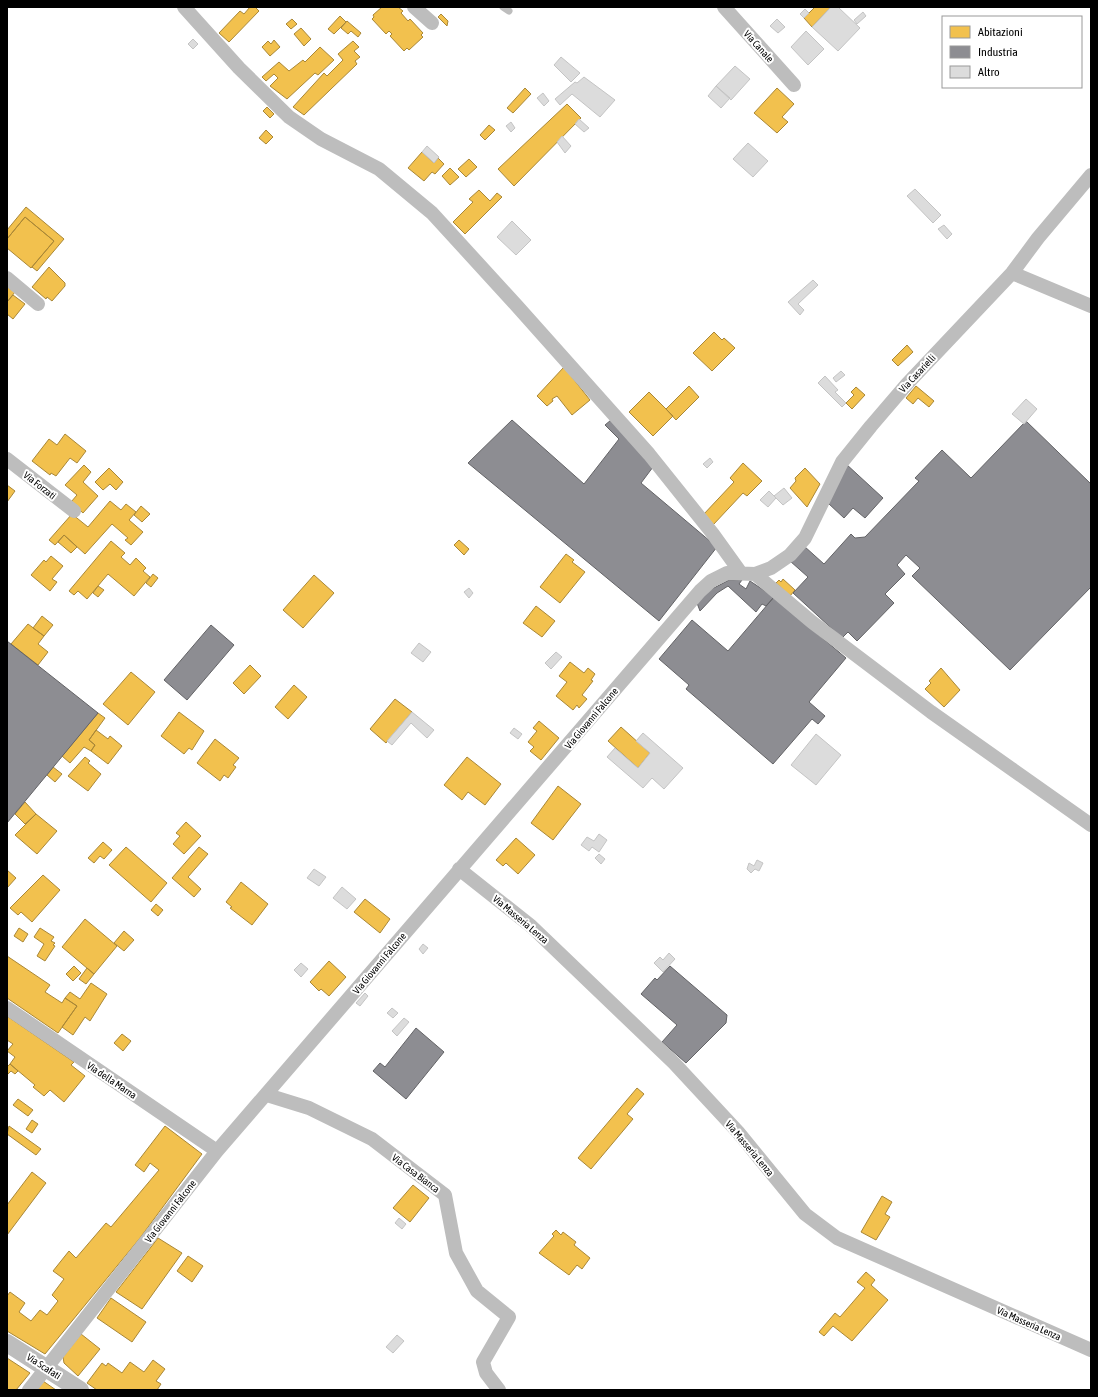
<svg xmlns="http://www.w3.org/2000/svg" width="1098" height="1397" viewBox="0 0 1098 1397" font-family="'Asap Condensed',sans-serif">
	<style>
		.homes { fill: #f2c14e; stroke: #a98737 }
		.industry { fill: #8d8d92; stroke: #636366 }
		.building { fill: #dcdcdc; stroke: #c4c4c4 }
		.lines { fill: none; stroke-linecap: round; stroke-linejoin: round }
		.service { stroke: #bdbdbd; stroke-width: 7 }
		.minor { stroke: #bdbdbd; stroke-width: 14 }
		.tertiary { stroke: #bdbdbd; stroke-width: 18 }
		.labels { text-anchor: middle; stroke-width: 4; stroke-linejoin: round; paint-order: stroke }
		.street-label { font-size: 10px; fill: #000; stroke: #fff }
	</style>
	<rect width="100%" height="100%" fill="#fff"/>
	<path class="homes" d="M250 7H255L259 11 229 42 219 33 240 11 244 14Z
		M382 7H398L403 11 401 13 408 21 410 19 423 33 421 35 423 37 409 50 407 48 404 51 390 36 392 34 389 31 386 34 372 19 374 17 373 15Z
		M815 7H831L812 27 804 18Z
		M441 14 448 21 447 26 438 17Z
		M340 16 346 22 334 34 328 29Z
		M292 19 297 24 291 29 286 24Z
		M347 21 361 33 358 37 351 31 348 34 341 28Z
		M301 28 311 39 304 46 294 34Z
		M274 40 280 47 270 56 262 47 268 41 271 44Z
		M353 41 359 47 354 51 360 57 355 61 357 64 304 115 293 107 324 73 327 76 343 60 338 54Z
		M320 47 334 60 318 75 315 73 287 99 270 86 278 78 274 74 266 81 262 77 279 62 289 71 303 60 305 62Z
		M525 88 531 94 513 113 507 108Z
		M777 88 794 104 782 117 788 122 777 133 754 113Z
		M567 104 581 118 514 186 498 169Z
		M267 107 274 114 270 118 263 111Z
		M489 125 495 130 485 140 480 135Z
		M266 130 273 137 266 144 259 138Z
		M422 152 434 163 438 158 444 164 435 174 432 172 424 181 408 168Z
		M469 159 477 167 466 177 458 169Z
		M450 168 459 177 450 185 442 176Z
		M479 190 490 201 497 193 502 197 465 234 453 222 473 202 469 199Z
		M26 207 64 239 37 271 32 267 54 241 25 217 7 239V230Z
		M25 217 54 241 31 268 7 248V239Z
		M49 267 65 283V286L52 301 47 297 46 299 32 287Z
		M7 286 15 292 7 302Z
		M13 295 25 304 13 319 7 314V302Z
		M714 332 722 340 724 338 735 348 712 371 693 353Z
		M907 345 913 352 898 366 892 360Z
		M564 367 590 400 572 415 557 396 552 399 553 401 547 406 537 396Z
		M689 386 699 397 676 420 666 409Z
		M916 386 934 401 929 407 918 398 913 404 906 398Z
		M856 387 865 395 852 409 846 403 854 395 851 392Z
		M649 392 673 416 653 436 629 412Z
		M65 434 86 451 77 463 70 458 56 476 51 473 50 475 32 461 49 439 57 445Z
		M743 463 762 481 747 496 743 493 713 525 703 515 734 482 730 478Z
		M84 465 91 472 83 482 98 496 83 513 71 502 77 495 65 485Z
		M109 468 123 482 116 490 110 484 103 490 95 482Z
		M805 468 820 484 807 507 790 488 796 481 795 478Z
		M7 485 15 491 7 502Z
		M110 501 121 510 126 504 136 512 129 520 143 532 131 545 125 540 128 538 112 524 85 554 64 535 55 545 49 540 72 514 88 527Z
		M141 506 150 514 142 522 134 515Z
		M64 535 77 547 71 553 58 542Z
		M459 540 469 549 464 555 454 545Z
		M111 541 125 553 121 557 130 565 136 558 146 568 143 571 150 577 134 596 108 574 87 599 78 591 74 595 69 591Z
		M566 554 574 560 572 562 585 572 560 603 540 587Z
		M51 556 63 566 52 579 57 582 50 591 31 575 44 560 46 562Z
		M153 574 158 578 151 587 146 583Z
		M314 575 334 593 303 628 283 610Z
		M783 579 795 590 790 596 776 583 779 580 781 582Z
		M98 586 104 590 98 597 93 593Z
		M536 606 555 621 542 637 523 623Z
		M42 616 53 625 44 636 33 628Z
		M28 624 44 636 38 644 48 652 38 665 11 644Z
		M570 662 584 673 588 668 595 674 591 680 593 681 582 695 587 699 579 708 577 705 573 710 556 696 567 682 559 676Z
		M250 665 261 676 244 694 233 683Z
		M941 668 960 690 944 707 925 689 931 683 929 681Z
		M131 672 155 692 128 725 103 704Z
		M294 685 307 697 288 719 275 707Z
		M395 699 412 712 386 743 370 729Z
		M179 712 204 731 192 750 189 748 184 754 161 736Z
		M98 713 105 718 89 740 95 745 91 751 84 747 70 763 62 756Z
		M539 721 559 738 541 760 530 751 534 747 528 742 537 731 533 728Z
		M621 727 650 753 638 768 608 741Z
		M96 730 108 739 110 736 122 746 108 764 91 751 95 745 89 740Z
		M215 739 239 758 233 765 236 767 228 778 224 775 220 781 197 763Z
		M85 757 90 761 88 763 101 774 88 791 68 776Z
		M467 757 501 784 485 805 468 792 462 800 444 785Z
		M53 767 62 774 55 782 47 775Z
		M558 786 581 804 553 840 531 823Z
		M25 802 36 814 25 824 15 814Z
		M36 814 57 831 37 854 15 835Z
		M186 822 201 836 184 854 173 844 180 836 176 833Z
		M516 838 535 855 518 874 506 863 503 866 496 860Z
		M103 842 112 850 104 859 100 856 94 863 88 858Z
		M126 847 167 883 151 902 109 865Z
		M199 847 208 854 188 877 201 889 194 897 172 878Z
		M7 870 16 878 7 888Z
		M43 875 60 890 32 922 21 912 18 915 10 908Z
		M241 882 268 904 252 925 230 908 232 907 226 902Z
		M365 899 390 919 380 933 354 912Z
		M156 904 163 910 158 916 151 910Z
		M85 919 117 946 94 974 62 947Z
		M19 928 28 934 23 942 14 936Z
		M40 928 54 937 51 941 55 943 53 945 55 946 45 961 37 956 44 944 34 937Z
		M124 931 134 940 124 951 114 943Z
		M7 956 50 985 45 992 62 1003 65 998 77 1006 58 1033 7 998Z
		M329 961 346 977 329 996 321 989 319 991 310 982Z
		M74 966 81 973 73 981 66 974Z
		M87 968 94 974 86 984 79 979Z
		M91 983 107 994 90 1021 85 1017 73 1035 62 1027 77 1006 65 998 70 992 80 999Z
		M7 1016 74 1062 71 1065 85 1076 64 1102 50 1090 44 1096 33 1087 35 1085 10 1064 15 1057 7 1051 13 1044 7 1040Z
		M122 1034 131 1041 123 1051 114 1043Z
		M10 1064 18 1071 15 1074 11 1071 7 1075V1067Z
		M637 1088 644 1094 627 1114 633 1119 591 1169 578 1158Z
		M18 1099 33 1110 28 1116 13 1105Z
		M32 1120 38 1124 32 1133 26 1129Z
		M9 1126 41 1149 36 1155 7 1134Z
		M165 1126 202 1154 140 1238 45 1354 7 1331V1296L10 1292 25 1303 19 1312 31 1321 40 1310 47 1315 58 1301 52 1295 64 1279 53 1271 69 1251 76 1258 106 1223 111 1227 159 1170 150 1163 144 1172 135 1165Z
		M32 1172 46 1183 7 1235V1205Z
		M413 1185 429 1198 410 1222 393 1208Z
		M882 1196 892 1202 885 1214 890 1217 876 1240 861 1232Z
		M556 1230 561 1235 563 1232 576 1242 574 1245 590 1258 582 1269 577 1265 569 1275 539 1253 554 1236 552 1234Z
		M158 1238 182 1253 142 1309 116 1292Z
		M188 1256 203 1266 192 1282 177 1271Z
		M866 1272 875 1280 871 1285 888 1300 852 1341 833 1326 824 1336 819 1332 835 1313 840 1317 865 1288 857 1282Z
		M111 1298 146 1322 132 1342 97 1318Z
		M81 1334 100 1349 78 1376 64 1363 63 1357Z
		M7 1358 30 1373 16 1390H7Z
		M153 1360 165 1369 156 1381 161 1384 157 1390H97L87 1383 102 1363 106 1366 108 1363 122 1373 130 1362 144 1372Z
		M43 1381 56 1390H37Z"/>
	<path class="industry" d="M512 420 584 484 619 439 605 425 611 420 653 467 641 483 717 547 659 621 468 463Z
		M1026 421 1091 484V587L1010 670 912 576 920 568 906 555 897 565 905 574 885 594 894 603 857 641 848 632 842 638 793 593 808 577 790 561 804 546 824 564 851 534 855 538 865 537 919 481 915 478 942 450 971 478Z
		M845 463 883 498 865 518 853 508 844 518 828 503Z
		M729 580H742L739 584 746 589 750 581 774 597 766 606 762 604 756 612 728 586 717 593 700 611 697 603 710 590Z
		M774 597 846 658 809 702 825 716 818 724 812 719 773 764 686 689 689 685 659 659 692 620 728 651Z
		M211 625 234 645 187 700 164 680Z
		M7 641 98 713 7 823Z
		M670 966 727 1015 726 1023 686 1063 662 1042 677 1025 641 994 655 978 657 980Z
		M416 1028 444 1052 406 1099 373 1071 380 1063 385 1067Z"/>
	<path class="building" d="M831 7H838L860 28 838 51 812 27Z
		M805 9 809 13 804 18 800 14Z
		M863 12 866 16 857 24 854 20Z
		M777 19 785 27 778 33 770 26Z
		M806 31 824 49 808 65 791 47Z
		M193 39 198 44 193 49 188 44Z
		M561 57 580 73 571 82 554 65Z
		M735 66 750 79 731 100 716 86Z
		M584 77 615 100 600 117 572 94 560 105 555 99 575 82 577 83Z
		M716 86 730 98 721 108 708 96Z
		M543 93 549 101 544 106 537 98Z
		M579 119 589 128 584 132 575 124Z
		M511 122 515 128 511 132 506 126Z
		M562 136 571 146 565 153 557 142Z
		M748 143 768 161 753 177 733 159Z
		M427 146 439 157 434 163 422 152Z
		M915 189 941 215 933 223 907 196Z
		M512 221 531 240 516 255 497 237Z
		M944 225 952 234 947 239 938 229Z
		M813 280 818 285 798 304 804 310 800 315 788 302Z
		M841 371 845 375 836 382 833 378Z
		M825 376 838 390 835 392 846 403 842 407 818 383Z
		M1026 399 1037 409 1024 424 1012 414Z
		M710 458 713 462 707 468 703 464Z
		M784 488 792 498 783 505 774 496Z
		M769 491 776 498 768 507 760 500Z
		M469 588 473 593 469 598 464 592Z
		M419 643 431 652 423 662 411 653Z
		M556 652 562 657 551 669 545 663Z
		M412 712 434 730 427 738 411 723 392 745 387 741Z
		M514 728 522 734 518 739 510 733Z
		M643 733 683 768 664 789 652 778 643 788 607 757 615 748 638 768 650 753 636 741Z
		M816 734 841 755 816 785 791 765Z
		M599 834 607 840 599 852 592 847 589 851 581 845 587 837 594 841Z
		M599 854 605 859 601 864 595 858Z
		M757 860 763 863 759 871 755 869 751 873 747 869 749 863 754 866Z
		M314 869 326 877 319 886 307 878Z
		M342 887 356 899 347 909 333 898Z
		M423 944 428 948 423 954 419 949Z
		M669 953 675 959 663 972 654 963 660 957 663 960Z
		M301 963 308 969 301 977 294 970Z
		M365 993 368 996 360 1006 356 1003Z
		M392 1008 398 1013 393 1018 387 1013Z
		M404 1018 409 1022 397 1036 392 1031Z
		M399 1218 406 1224 402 1229 395 1223Z
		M397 1335 404 1341 393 1353 386 1347Z"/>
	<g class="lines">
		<path class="service" d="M503 7 509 11"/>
		<path class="minor" d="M184 7 239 68 289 117 321 139 379 169 432 213 517 306 649 454 713 534 741 573
			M414 7 432 23
			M724 7 794 85
			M1012 273 1091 306
			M7 278 38 304
			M7 459 74 511
			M755 574 812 622 931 712 1091 825
			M459 869 531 926 674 1063 738 1132 805 1214 837 1238 1091 1350
			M7 1008 217 1151
			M267 1095 309 1108 372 1139 445 1195 456 1253 477 1291 509 1317 483 1362 486 1373 499 1390
			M29 1390 217 1151 700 591 711 581 727 573 755 574 771 568 790 555 805 538 842 462 871 426 907 384 1012 273 1038 238 1091 175"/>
		<path class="tertiary" d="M7 1343 80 1390"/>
	</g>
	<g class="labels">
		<g class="street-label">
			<text transform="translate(759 46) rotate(48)" y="4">Via Canale</text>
			<text transform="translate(917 373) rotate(-47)" y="4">Via Casarielli</text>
			<text transform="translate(40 485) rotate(38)" y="4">Via Forzati</text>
			<text transform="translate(591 718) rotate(-50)" y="4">Via Giovanni Falcone</text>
			<text transform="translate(521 919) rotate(40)" y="4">Via Masseria Lenza</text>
			<text transform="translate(379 963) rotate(-50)" y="4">Via Giovanni Falcone</text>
			<text transform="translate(112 1080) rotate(34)" y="4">Via della Marna</text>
			<text transform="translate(750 1148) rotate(50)" y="4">Via Masseria Lenza</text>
			<text transform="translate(416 1173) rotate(37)" y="4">Via Casa Bianca</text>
			<text transform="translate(170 1211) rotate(-52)" y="4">Via Giovanni Falcone</text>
			<text transform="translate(1029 1323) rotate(24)" y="4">Via Masseria Lenza</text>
			<text transform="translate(44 1366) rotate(33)" y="4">Via Scafati</text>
		</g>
	</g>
	<rect width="1098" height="1397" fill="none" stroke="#000000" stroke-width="16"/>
	<rect x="942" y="16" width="140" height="72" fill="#ffffff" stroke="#999999"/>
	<rect x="950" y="26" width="20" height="12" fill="#f2c14e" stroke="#999999"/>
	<text x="978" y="36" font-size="12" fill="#000000">Abitazioni</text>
	<rect x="950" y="46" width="20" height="12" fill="#8d8d92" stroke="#999999"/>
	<text x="978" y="56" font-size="12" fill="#000000">Industria</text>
	<rect x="950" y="66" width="20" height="12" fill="#dcdcdc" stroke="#999999"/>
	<text x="978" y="76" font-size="12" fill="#000000">Altro</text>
</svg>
